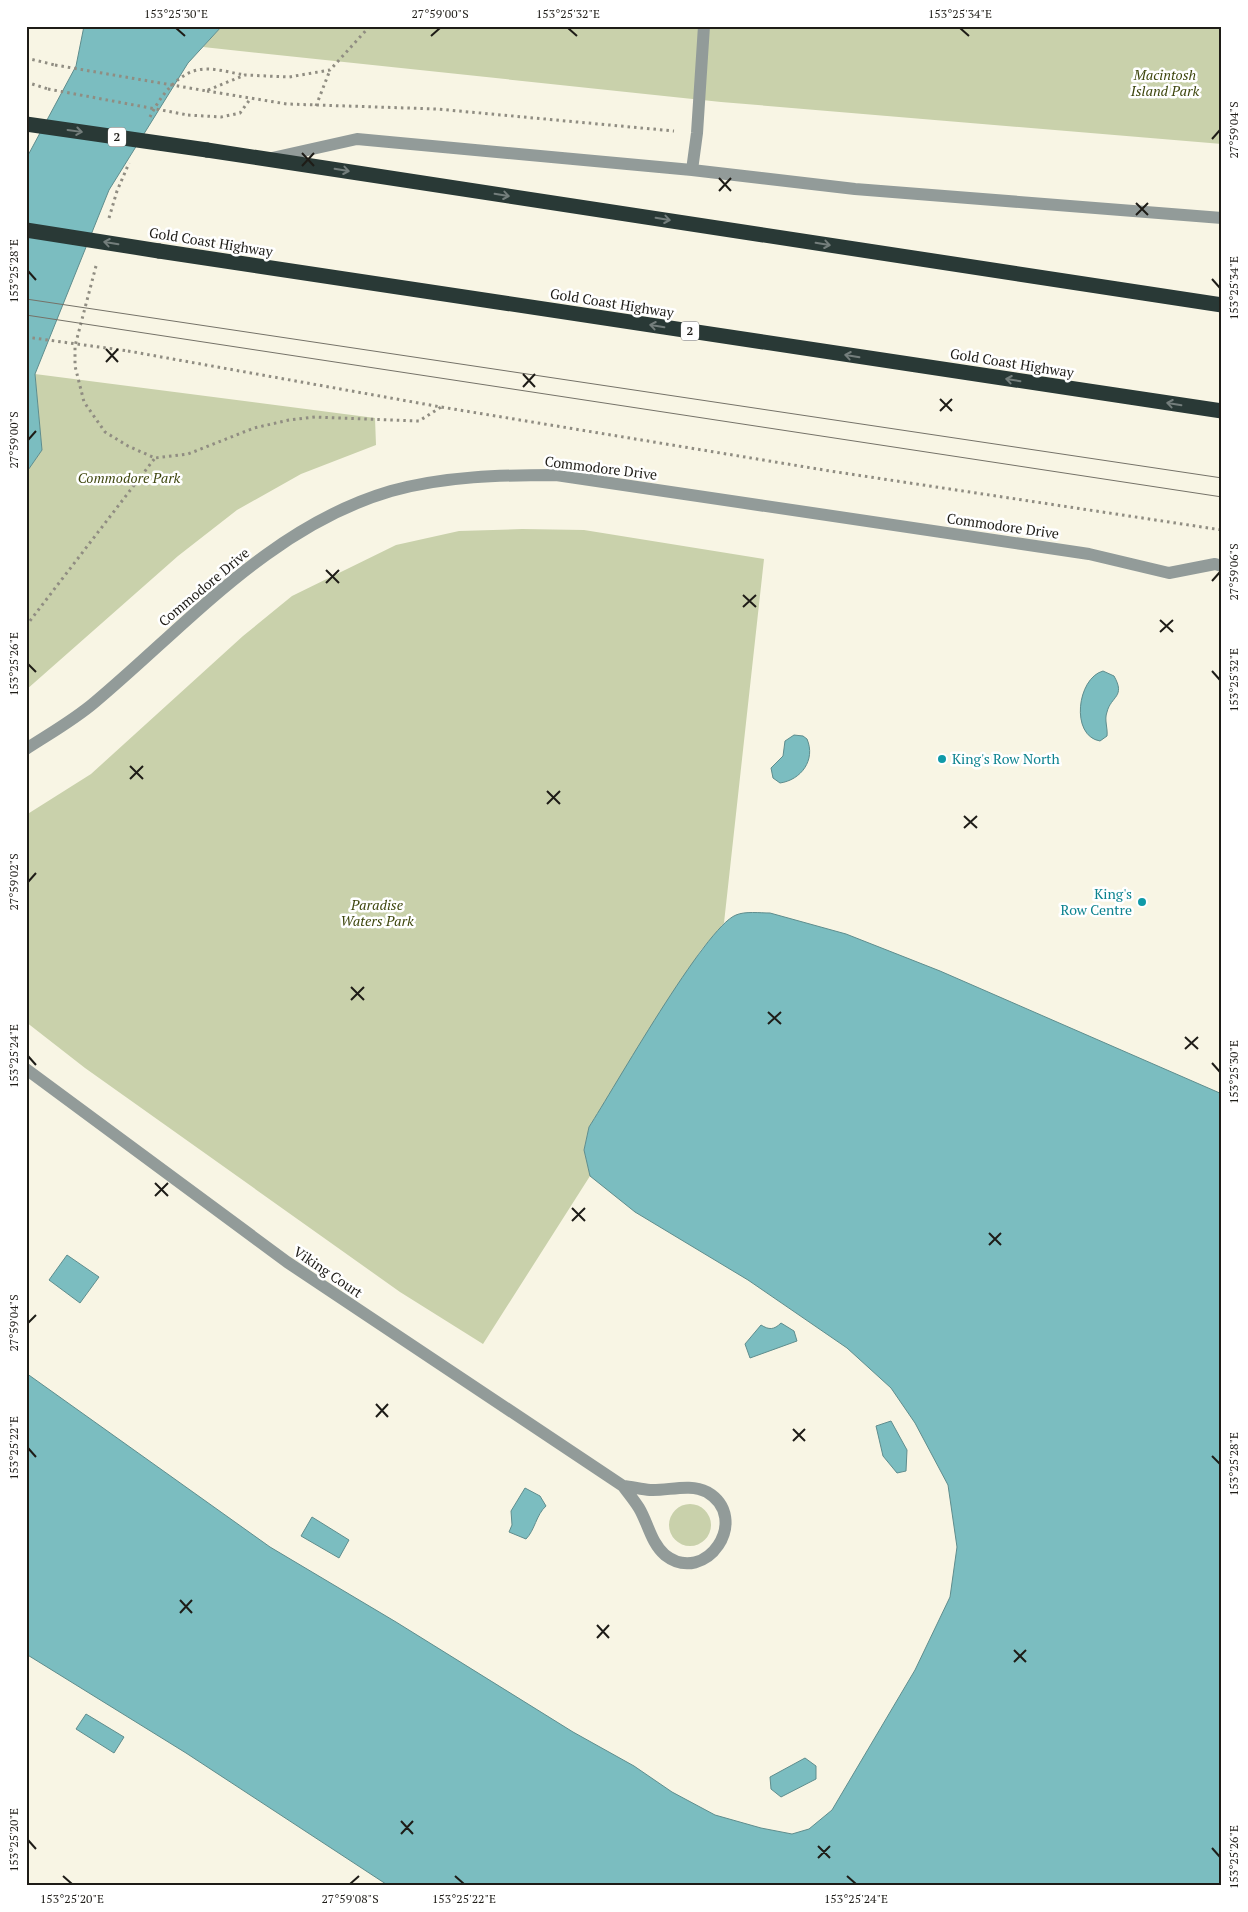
<svg xmlns="http://www.w3.org/2000/svg" width="1248" height="1912" viewBox="0 0 1248 1912" font-family="'PT Serif',serif">
	<style>
		.green { fill: #c9d1ab }
		.water { fill: #7bbdc0; stroke: #5f8d8d }
		.lines { fill: none; stroke-linecap: round; stroke-linejoin: round }
		.path { stroke: #908d82; stroke-width: 3; stroke-dasharray: 2.5 4; stroke-linecap: butt }
		.lane { stroke: #929b99; stroke-width: 12 }
		.street { stroke: #929b99; stroke-width: 12 }
		.highway { stroke: #293936; stroke-width: 15 }
		.tram { stroke: #757268; stroke-width: 1 }
		.path-bridge { stroke: #908d82; stroke-width: 3; stroke-dasharray: 2.5 4; stroke-linecap: butt }
		.highway-bridge { stroke: #293936; stroke-width: 15 }
		.oneway { stroke: #747e7c }
		.ticks { fill: none; stroke: #1e1c17; stroke-width: 2 }
		.culture-dot { fill: #0f9aa8; stroke: #fff; stroke-width: 2 }
		.labels { text-anchor: middle; stroke-width: 5; stroke-linejoin: round; paint-order: stroke }
		.shield { fill: #fff; stroke: #62605d; stroke-width: 1 }
		.shield-label { font-size: 12px; font-weight: bold; fill: #1e1c17 }
		.park-label { font-size: 14px; font-style: italic; fill: #3e460d; stroke: #fff }
		.street-label { font-size: 14px; fill: #1e1c17; stroke: #fff }
		.culture-label { font-size: 14px; fill: #0d838f; stroke: #fff; text-anchor: start }
		.neatline { fill: none; stroke: #1e1c17; stroke-width: 2 }
		.ticks-label { font-size: 12px; text-anchor: middle; fill: #1e1c17 }
	</style>
	<rect width="100%" height="100%" fill="#f8f5e4"/>
	<path class="green" d="M222 26H1222V144L721 102 203 47Z
		M35 374 375 418 376 445 301 474 237 510 178 556 26 690V473L42 450Z
		M522 529 584 530 764 559 724 923 701 950 589 1127 584 1150 590 1176 483 1344 400 1292 85 1068 26 1022V815L91 774 243 636 292 596 396 545 459 531Z
		M669 1525a21 21 0 1 1 42 0a21 21 0 1 1-42 0Z"/>
	<path class="water" d="M84 26H222L188 63 109 190 35 374 42 450 26 473V159L76 66Z
		M1103 671 1114 676C1126 697 1111 696 1107 712 1104 720 1108 728 1107 736L1100 741C1070 736 1077 678 1103 671Z
		M794 735 803 736 807 739C816 760 801 780 780 783L773 778 771 768 783 756 785 741Z
		M770 913 846 934 940 971 1222 1094V1886H389L186 1753 26 1654V1373L270 1547 396 1622 573 1732 634 1766 672 1792 715 1815 761 1828 792 1834 809 1829 832 1810 915 1670 950 1597 957 1547 948 1485 915 1423 891 1388 847 1348 748 1280 635 1212 590 1176 584 1150 589 1127C613 1090 705 927 736 915 745 911 760 913 770 913Z
		M67 1255 99 1277 80 1303 49 1280Z
		M781 1323 794 1331 797 1341 750 1358 745 1344 761 1325C769 1330 774 1330 781 1323Z
		M891 1421 907 1450 906 1471 897 1473 883 1456 876 1426Z
		M525 1488 540 1496 546 1506C536 1515 535 1530 526 1539L509 1532 512 1525 511 1511Z
		M312 1517 349 1540 339 1558 301 1536Z
		M86 1714 124 1737 114 1753 76 1729Z
		M805 1758 816 1766V1779L781 1797 771 1789 770 1777Z"/>
	<g class="lines">
		<path class="path" d="M26 58 55 65
			M26 82 48 89
			M208 90 245 75 289 77 330 70 370 26
			M207 91 287 104 437 109 674 131
			M316 106 330 70
			M188 115 221 117 240 113 251 98
			M150 117C160 96 180 69 206 69 219 69 232 73 245 75
			M109 218 117 191 129 163
			M96 266 75 346V366L84 402 105 432 128 446 155 458 188 454 254 428 289 420 315 417 419 421 441 407
			M128 351 441 407 830 471 1222 530
			M26 626 155 458"/>
		<path class="lane" d="M272 158 357 139 692 170 855 189 1222 218
			M692 170 697 133 704 26"/>
		<path class="street" d="M26 749C49 734 74 720 95 702 188 624 271 526 391 491 445 476 501 475 556 475L1089 554 1169 573 1215 564 1222 566
			M26 1069 287 1262 623 1486C628 1493 634 1500 639 1508 648 1523 651 1543 665 1555 706 1587 752 1518 707 1492 690 1483 668 1491 650 1490 641 1489 632 1487 623 1486"/>
		<path class="highway" d="M207 150 1222 305
			M159 251 1222 411"/>
		<path class="tram" d="M26 299 1222 478
			M26 315 1222 497"/>
		<path class="path-bridge" d="M55 65 207 91
			M48 89 188 115
			M26 337 128 351"/>
		<path class="highway-bridge" d="M26 124 207 150
			M26 230 159 251"/>
	</g>
	<defs><path id="oneway-shaft" d="M-6 0H5M1.5-3L5.5 0L1.5 3" fill="none" stroke-width="1.6" stroke-linecap="round" stroke-linejoin="round" transform="scale(1.25)"/></defs>
	<g class="oneway">
		<use href="#oneway-shaft" transform="translate(75 131) rotate(8)"/>
		<use href="#oneway-shaft" transform="translate(342 170) rotate(9)"/>
		<use href="#oneway-shaft" transform="translate(502 195) rotate(9)"/>
		<use href="#oneway-shaft" transform="translate(663 219) rotate(9)"/>
		<use href="#oneway-shaft" transform="translate(111 243) rotate(-171)"/>
		<use href="#oneway-shaft" transform="translate(823 244) rotate(9)"/>
		<use href="#oneway-shaft" transform="translate(657 326) rotate(-171)"/>
		<use href="#oneway-shaft" transform="translate(852 356) rotate(-171)"/>
		<use href="#oneway-shaft" transform="translate(1013 380) rotate(-171)"/>
		<use href="#oneway-shaft" transform="translate(1174 404) rotate(-171)"/>
	</g>
	<path class="ticks" d="M176 28 185 36M568 28 577 36M960 28 969 36M431 36 440 28M1212 139 1220 130M302 153 314 166M302 166 314 153M719 178 731 191M719 191 731 178M1136 203 1148 215M1136 215 1148 203M28 271 36 280M1212 279 1220 288M106 349 118 362M106 362 118 349M523 374 535 387M523 387 535 374M940 399 952 411M940 411 952 399M28 440 36 431M326 570 339 583M1212 581 1220 572M326 583 339 570M743 595 756 607M743 607 756 595M1160 620 1173 632M1160 632 1173 620M28 664 36 672M1212 671 1220 680M130 766 143 779M130 779 143 766M547 791 560 804M547 804 560 791M964 816 977 828M964 828 977 816M28 882 36 873M351 987 364 1000M351 1000 364 987M768 1012 781 1024M768 1024 781 1012M1185 1037 1198 1049M1185 1049 1198 1037M28 1056 36 1065M1212 1063 1220 1072M155 1183 168 1196M155 1196 168 1183M572 1208 585 1221M572 1221 585 1208M989 1233 1001 1245M989 1245 1001 1233M28 1323 36 1315M376 1404 388 1417M376 1417 388 1404M793 1429 805 1441M793 1441 805 1429M28 1448 36 1457M1212 1456 1220 1464M180 1600 192 1613M180 1613 192 1600M597 1625 609 1638M597 1638 609 1625M1014 1650 1026 1662M1014 1662 1026 1650M401 1821 413 1834M401 1834 413 1821M28 1840 36 1849M818 1846 830 1858M1212 1848 1220 1857M818 1858 830 1846M63 1876 72 1884M455 1876 464 1884M847 1876 856 1884M350 1884 359 1876"/>
	<g class="culture-dot">
		<circle cx="942" cy="759" r="5"/>
		<circle cx="1142" cy="902" r="5"/>
	</g>
	<g class="labels">
		<g class="shield">
			<rect x="108" y="127.5" width="18" height="19" rx="4"/>
			<rect x="681" y="321.5" width="18" height="19" rx="4"/>
		</g>
		<g class="shield-label">
			<text x="117" y="141">2</text>
			<text x="690" y="335">2</text>
		</g>
		<g class="park-label">
			<text x="1165" y="80">Macintosh<tspan x="1165" dy="16">Island Park</tspan></text>
			<text x="129" y="483">Commodore Park</text>
			<text x="377" y="910">Paradise<tspan x="377" dy="16">Waters Park</tspan></text>
		</g>
		<g class="street-label">
			<text transform="translate(211 242) rotate(9)" y="5">Gold Coast Highway</text>
			<text transform="translate(612 303) rotate(9)" y="5">Gold Coast Highway</text>
			<text transform="translate(1012 363) rotate(9)" y="5">Gold Coast Highway</text>
			<text transform="translate(601 468) rotate(7)" y="5">Commodore Drive</text>
			<text transform="translate(1003 526) rotate(8)" y="5">Commodore Drive</text>
			<text transform="translate(204 587) rotate(-40)" y="5">Commodore Drive</text>
			<text transform="translate(328 1272) rotate(34)" y="5">Viking Court</text>
		</g>
		<g class="culture-label">
			<text x="952" y="764">King's Row North</text>
			<text x="1132" y="899" text-anchor="end">King's<tspan x="1132" dy="16">Row Centre</tspan></text>
		</g>
	</g>
	<rect width="1248" height="1912" fill="none" stroke="#ffffff" stroke-width="55"/>
	<rect x="28" y="28" width="1192" height="1856" class="neatline"/>
	<g class="ticks-label">
		<text x="176" y="18">153°25'30"E</text>
		<text x="440" y="18">27°59'00"S</text>
		<text x="568" y="18">153°25'32"E</text>
		<text x="960" y="18">153°25'34"E</text>
		<text transform="translate(1234 130) rotate(-90)" y="4">27°59'04"S</text>
		<text transform="translate(14 271) rotate(-90)" y="4">153°25'28"E</text>
		<text transform="translate(1234 288) rotate(-90)" y="4">153°25'34"E</text>
		<text transform="translate(14 440) rotate(-90)" y="4">27°59'00"S</text>
		<text transform="translate(1234 572) rotate(-90)" y="4">27°59'06"S</text>
		<text transform="translate(14 664) rotate(-90)" y="4">153°25'26"E</text>
		<text transform="translate(1234 680) rotate(-90)" y="4">153°25'32"E</text>
		<text transform="translate(14 882) rotate(-90)" y="4">27°59'02"S</text>
		<text transform="translate(14 1056) rotate(-90)" y="4">153°25'24"E</text>
		<text transform="translate(1234 1072) rotate(-90)" y="4">153°25'30"E</text>
		<text transform="translate(14 1323) rotate(-90)" y="4">27°59'04"S</text>
		<text transform="translate(14 1448) rotate(-90)" y="4">153°25'22"E</text>
		<text transform="translate(1234 1464) rotate(-90)" y="4">153°25'28"E</text>
		<text transform="translate(14 1840) rotate(-90)" y="4">153°25'20"E</text>
		<text transform="translate(1234 1857) rotate(-90)" y="4">153°25'26"E</text>
		<text x="72" y="1903">153°25'20"E</text>
		<text x="350" y="1903">27°59'08"S</text>
		<text x="464" y="1903">153°25'22"E</text>
		<text x="856" y="1903">153°25'24"E</text>
	</g>
</svg>
